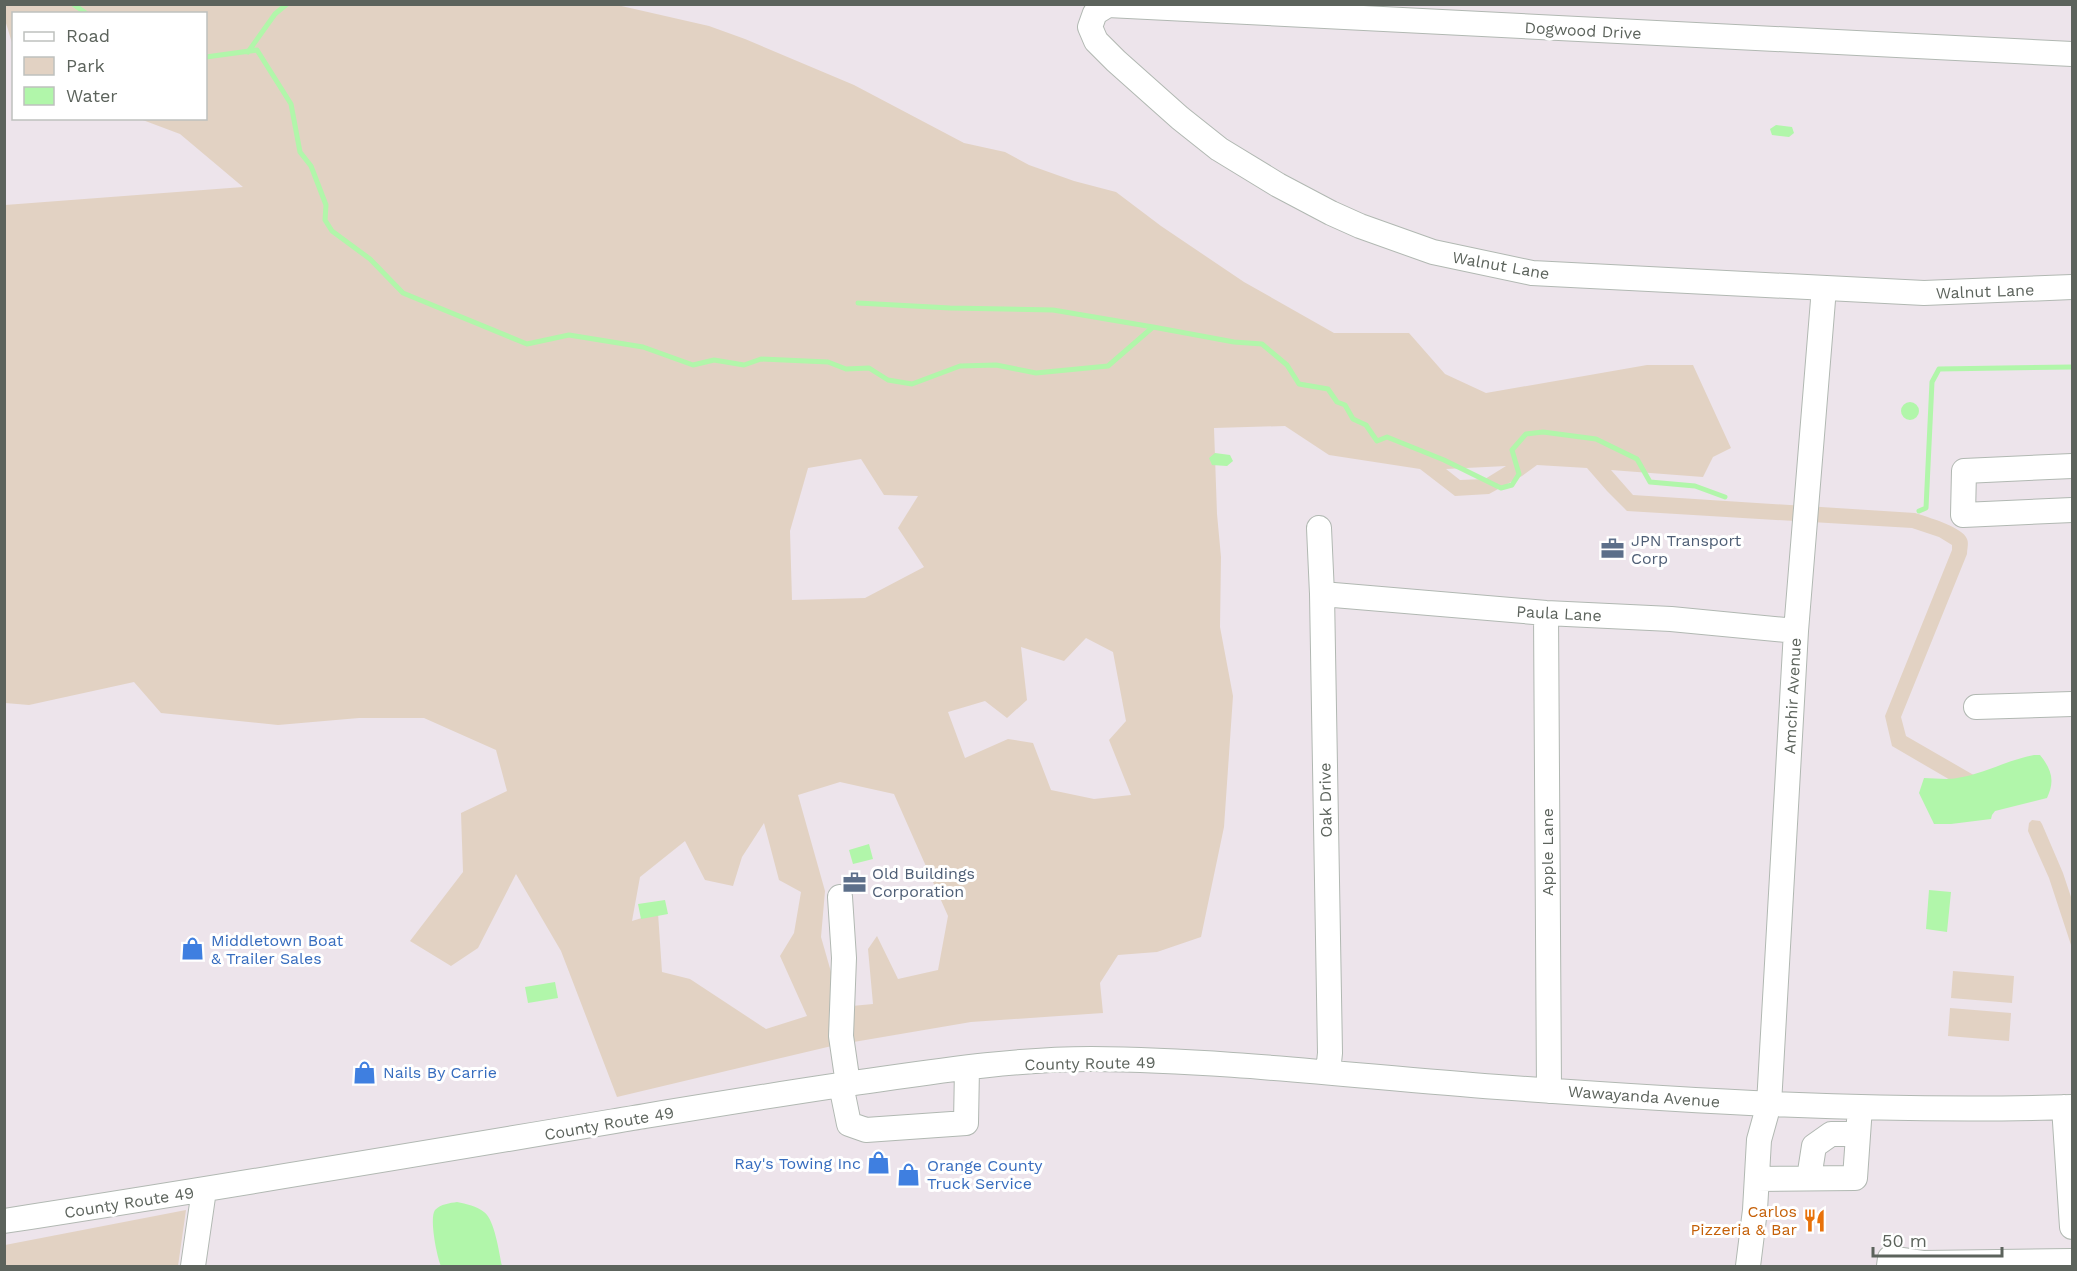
<svg xmlns="http://www.w3.org/2000/svg" width="2077" height="1271" viewBox="0 0 2077 1271" font-family="'Work Sans',sans-serif">
	<style>
		.green { fill: #e2d2c3; fill-rule: evenodd }
		.water { fill: #b1f6aa }
		.lines { fill: none; stroke-linecap: round; stroke-linejoin: round }
		.stream { stroke: #b1f6aa; stroke-width: 5 }
		.minor-casing { stroke: #b1b8b2; stroke-width: 26 }
		.minor { stroke: #fff; stroke-width: 24 }
		.labels { text-anchor: middle; stroke-width: 6; stroke-linejoin: round; paint-order: stroke }
		.street-label { font-size: 16px; fill: #5c635c; stroke: #fff }
		.service-label { font-size: 16px; fill: #4e5e75; stroke: #fff; text-anchor: start }
		.shop-label { font-size: 16px; fill: #366cbe; stroke: #fff; text-anchor: start }
		.food-label { font-size: 16px; fill: #c56008; stroke: #fff; text-anchor: end }
	</style>
	<rect width="100%" height="100%" fill="#ede4eb"/>
	<path class="green" d="M4 5H617L709 26 745 39 854 85 964 143 1005 152 1029 165 1074 181 1116 192 1161 226 1244 282 1334 333H1409L1445 374 1486 393 1647 365H1693L1731 448 1713 457 1703 477 1611 470 1633 495 1915 513C1927 517 1963 527 1967 539 1969 543 1967 549 1967 554L1901 717 1906 736 1984 781 1976 795 1892 746 1885 716 1952 550V545L1939 537 1912 528 1627 511 1607 491 1587 468 1537 465 1522 476 1489 494 1455 496 1420 469 1329 455 1285 426 1214 428 1217 514 1221 557 1220 627 1233 696 1224 827 1201 937 1157 952 1118 955 1100 983 1103 1013 971 1022 836 1045 617 1097 561 951 516 874 478 948 451 966 410 941 463 872 461 813 507 791 496 750 424 718H359L278 725 161 713 134 682 29 705 5 703V205L243 187 180 134 140 119 206 118V14H14L13 46 5 20ZM861 459 884 495 918 496 898 528 924 567 865 598 792 600 790 531 808 468ZM1506 466 1485 479 1460 480 1446 469ZM1086 638 1113 652 1126 721 1109 740 1131 795 1094 799 1051 790 1033 743 1008 739 965 758 948 712 985 701 1007 718 1027 700 1021 647 1064 661ZM840 782 894 794 948 916 938 970 898 979 877 936 868 949 873 1004 841 1007 821 937 825 891 798 795ZM764 823 779 880 801 892 794 933 780 956 807 1016 766 1029 690 979 662 972 658 913 632 921 640 877 685 841 705 880 733 886 742 857Z
		M2032 820 2040 821 2042 824 2063 873 2072 900V948L2049 878 2028 831 2029 823Z
		M1953 971 2014 976 2012 1003 1951 998Z
		M1950 1008 2011 1013 2009 1041 1948 1036Z
		M186 1210 178 1266H5V1245Z"/>
	<path class="water" d="M1776 125 1792 127 1794 133 1789 137 1772 135 1770 129Z
		M1901 411a9 9 0 1 1 18 0a9 9 0 1 1-18 0Z
		M1215 453 1230 455 1233 461 1227 466 1212 465 1209 458Z
		M2034 755H2040C2052 770 2055 781 2047 798L1995 811 1992 815 1991 819 1951 824H1934L1919 793 1924 778C1934 778 1947 780 1957 778 1984 774 2007 760 2034 755Z
		M869 844 873 859 853 864 849 850Z
		M1929 890 1951 892 1947 932 1926 929Z
		M665 900 668 914 641 919 638 904Z
		M555 982 558 998 528 1003 525 987Z
		M457 1202C466 1204 477 1206 484 1212 495 1220 499 1253 502 1266H441C437 1257 429 1218 435 1210 441 1204 450 1203 457 1202Z"/>
	<g class="lines">
		<path class="stream" d="M73 4 87 14
			M248 52 275 14 287 4
			M206 57 257 50 291 104 300 152 311 166 326 205 325 220 332 231 370 259 403 293 527 344 569 335 643 347 693 365 714 360 744 365 761 359 828 362 846 369 869 368 888 380 912 384 960 366 996 365 1036 373 1108 366 1153 327 1234 342 1262 344 1287 365 1299 384 1328 389 1337 402 1345 405 1353 419 1366 425 1377 441 1387 437 1444 460 1501 488 1512 485 1519 474 1512 450 1526 434 1543 432 1596 439 1637 459 1650 482 1695 486 1725 497
			M858 303 950 308 1053 310 1153 327
			M1919 511 1926 508 1932 382 1939 369 2072 367"/>
		<defs>
			<path id="minor" d="M2072 54 1108 5 1095 13 1090 27 1096 41 1116 61 1180 118 1219 149 1278 185 1331 213 1360 226 1433 252 1532 273 1924 293 2072 287
				M2072 466 1964 471 1963 515 2072 510
				M1319 528 1322 594 1330 1053 1328 1072
				M1322 594 1546 613 1671 619 1796 631
				M1546 613 1549 1091
				M1976 707 2072 704
				M840 897 844 958 841 1036 848 1084
				M841 1085 849 1124 866 1130 966 1123 967 1068
				M2064 1107 2072 1227
				M1809 1178 1814 1146 1831 1134H1858
				M1757 1179 1855 1178 1860 1107
				M4 1221C218 1188 431 1152 645 1116 724 1103 803 1090 882 1079 951 1069 1021 1059 1091 1059 1227 1060 1362 1077 1498 1087 1689 1101 1881 1113 2072 1107
				M193 1266 204 1190
				M1748 1266 1755 1210 1759 1140 1769 1104 1796 631 1824 288
				M1889 1266 1890 1258 1924 1263 2072 1261"/>
		</defs>
		<use href="#minor" class="minor-casing"/>
		<use href="#minor" class="minor"/>
	</g>
	<defs>
		<symbol id="office-bare" viewBox="-9 -9 18 18"><path d="M-6-3h4V-5.5h4V-3h4V5H-6ZM-1-4.5V-3h2v-1.5ZM-6 0V1H6V0Z" fill="#5c6f8a" stroke="#fff" stroke-width="2.5" paint-order="stroke"/></symbol>
		<symbol id="shop-bare" viewBox="-9 -9 18 18"><path d="M-5-2.5h2.3a2.7 3.5 0 0 1 5.4 0H5L5.5 6h-11ZM-1.5-2.5h3a1.5 2.3 0 0 0-3 0Z" fill="#3f7fe0" stroke="#fff" stroke-width="2.5" paint-order="stroke"/></symbol>
		<symbol id="restaurant-bare" viewBox="-9 -9 18 18"><path d="M-5-6h1v4h1v-4h1v4h1v-4h1v5L-1.5 .5V6h-2V.5L-5-1ZM5-6V6H3V1.5H1.5Q1.5-4 5-6Z" fill="#e8710a" stroke="#fff" stroke-width="2.5" paint-order="stroke"/></symbol>
	</defs>
	<g fill-rule="evenodd">
		<use href="#office-bare" x="1596" y="532" width="33" height="33"/>
		<use href="#office-bare" x="838" y="866" width="33" height="33"/>
		<use href="#shop-bare" x="176" y="932" width="33" height="33"/>
		<use href="#shop-bare" x="348" y="1056" width="33" height="33"/>
		<use href="#shop-bare" x="862" y="1146" width="33" height="33"/>
		<use href="#shop-bare" x="892" y="1158" width="33" height="33"/>
		<use href="#restaurant-bare" x="1798" y="1204" width="33" height="33"/>
	</g>
	<g class="labels">
		<g class="street-label">
			<text transform="translate(1583 30) rotate(3)" y="6">Dogwood Drive</text>
			<text transform="translate(1501 265) rotate(10)" y="6">Walnut Lane</text>
			<text transform="translate(1985 291) rotate(-2)" y="6">Walnut Lane</text>
			<text transform="translate(1559 613) rotate(3)" y="6">Paula Lane</text>
			<text transform="translate(1792 696) rotate(-87)" y="6">Amchir Avenue</text>
			<text transform="translate(1325 800) rotate(-91)" y="6">Oak Drive</text>
			<text transform="translate(1547 852) rotate(-90)" y="6">Apple Lane</text>
			<text transform="translate(1090 1063) rotate(-1)" y="6">County Route 49</text>
			<text transform="translate(1644 1096) rotate(4)" y="6">Wawayanda Avenue</text>
			<text transform="translate(609 1123) rotate(-10)" y="6">County Route 49</text>
			<text transform="translate(129 1202) rotate(-9)" y="6">County Route 49</text>
		</g>
		<g class="service-label">
			<text x="1631" y="546">JPN Transport<tspan x="1631" dy="18">Corp</tspan></text>
			<text x="872" y="879">Old Buildings<tspan x="872" dy="18">Corporation</tspan></text>
		</g>
		<g class="shop-label">
			<text x="211" y="946">Middletown Boat<tspan x="211" dy="18">&amp; Trailer Sales</tspan></text>
			<text x="383" y="1078">Nails By Carrie</text>
			<text x="861" y="1169" text-anchor="end">Ray's Towing Inc</text>
			<text x="927" y="1171">Orange County<tspan x="927" dy="18">Truck Service</tspan></text>
		</g>
		<g class="food-label">
			<text x="1797" y="1217">Carlos<tspan x="1797" dy="18">Pizzeria &amp; Bar</tspan></text>
		</g>
	</g>
	<rect width="2077" height="1271" fill="none" stroke="#5c635c" stroke-width="12"/>
	<rect x="12" y="12" width="195" height="108" fill="#ffffff" stroke="#bec1be" stroke-width="1.5"/>
	<rect x="24" y="32" width="30" height="9" fill="#ffffff" stroke="#bec1be" stroke-width="1.5"/>
	<text x="66" y="42" font-size="18" fill="#5c635c">Road</text>
	<rect x="24" y="57" width="30" height="18" fill="#e2d2c3" stroke="#bec1be" stroke-width="1.5"/>
	<text x="66" y="72" font-size="18" fill="#5c635c">Park</text>
	<rect x="24" y="87" width="30" height="18" fill="#b1f6aa" stroke="#bec1be" stroke-width="1.5"/>
	<text x="66" y="102" font-size="18" fill="#5c635c">Water</text>
	<path d="M1873 1247v9h129v-9" fill="none" stroke="#5c635c" stroke-width="3"/>
	<text x="1882" y="1247" font-size="18" fill="#5c635c" stroke="#ffffff" stroke-width="4.5" paint-order="stroke">50 m</text>
</svg>
